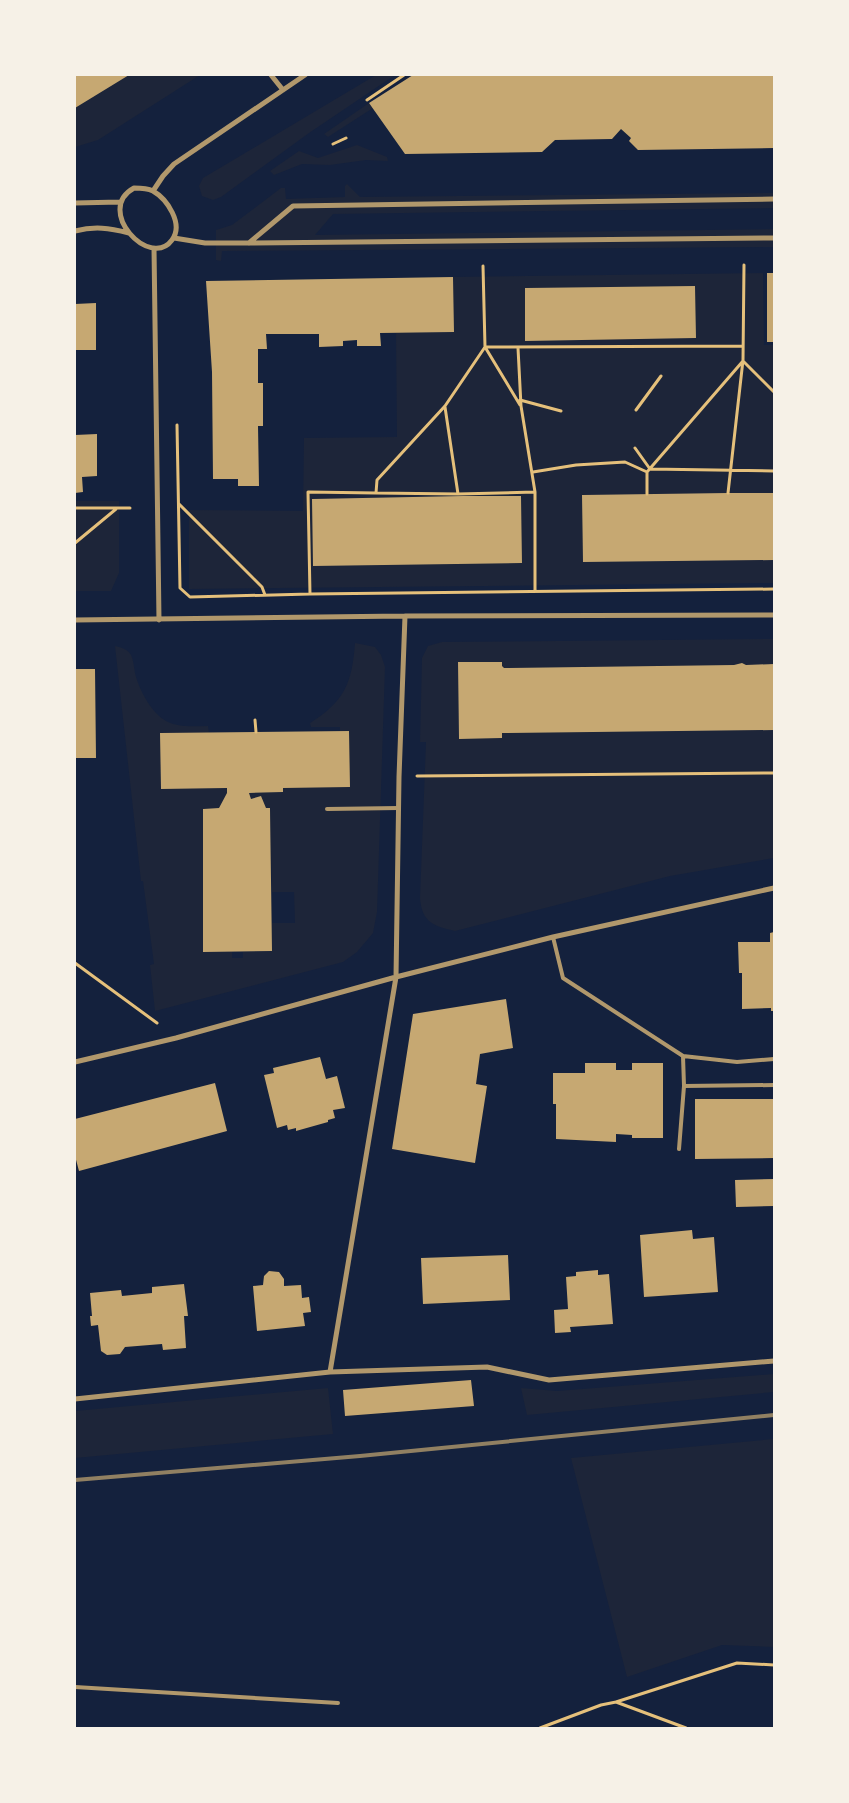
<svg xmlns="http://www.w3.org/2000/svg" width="849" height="1803" viewBox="0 0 849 1803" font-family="Merriweather,serif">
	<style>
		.green { fill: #1d2539; fill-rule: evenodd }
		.building { fill: #c6a872 }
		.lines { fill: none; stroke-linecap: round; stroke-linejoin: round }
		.path { stroke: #e5c07b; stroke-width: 3 }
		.service { stroke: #b1986c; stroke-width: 4 }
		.minor { stroke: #b1986c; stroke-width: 5 }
		.rail { stroke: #918062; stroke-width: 4 }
	</style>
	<rect width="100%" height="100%" fill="#14213d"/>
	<path class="green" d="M129 75H200L98 140 75 147V108Z
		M376 75H395L309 133 221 197 213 200 202 196 199 186 203 178Z
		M369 103 373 108 328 137 324 134Z
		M357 145 387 157 388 161 366 160 330 165 302 164 274 175 270 171 299 151 318 158Z
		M347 184 360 197 774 193V208L333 214 315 235 774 229V247L222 251 221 261 216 260V230L232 225 281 188H285L286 199 345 197V186Z
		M763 273 764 345H774V493L582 495 583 562 774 560V583L189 589V510L303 511 304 438 397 437 396 333 454 332 453 277ZM695 287 696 338 525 340V288ZM463 496H521L522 563 313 566 312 499Z
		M75 501H119V573L111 591H75Z
		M774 639V664L746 665 742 663 734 665 502 668 501 662H458L459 739 502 738V733L774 730V858L670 876 455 931C434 926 422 923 420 898L426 742H420L422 658 428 646 442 642Z
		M355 643 375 647 381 655 385 667 377 912 373 933 357 952 343 962 155 1011 150 965 154 964 143 881H141L115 646C120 647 128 649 131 655 134 661 134 670 136 677 141 693 152 713 166 721 179 728 194 726 208 726L209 733H160L161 789 227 788V793L219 808 203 809V952H232V958H243V952L272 951V923H295L294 892H272L270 808H266L261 796 251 799 249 793 283 792V788L340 732V727H311L310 723C345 701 352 683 355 643Z
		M774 1374V1392L527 1415 521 1388 557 1391Z
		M328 1388 333 1434 75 1458V1411Z
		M774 1439V1647L722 1645 627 1677 571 1458Z"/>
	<path class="building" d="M75 75H129L75 108Z
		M413 75H774V148L638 150 629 141 631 138 621 129 612 139 555 140 542 152 405 154 369 103Z
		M767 273H774V342H767Z
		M453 277 454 332 380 333 381 346H357V340L343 341V346L319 347V334H266L267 349H258V383H263V426H258L259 486H238V479H213L212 372 206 281Z
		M695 286 696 338 525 341V288Z
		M96 303V350H75V304Z
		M97 434V476L82 477 83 492 75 493V435Z
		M728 493H774V560L583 562 582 495Z
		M463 496H521L522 563 313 566 312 499Z
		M458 662H502V666L504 668 734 665 742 663 746 665 774 664V730L502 733V738L459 739Z
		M75 669H95L96 758H75Z
		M349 731 350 787 283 788V792L249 793 251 799 261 796 266 808H270L272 951 203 952V809L219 808 227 793V788L161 789 160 733Z
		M774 932V1011H771V1008L742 1009V973H739L738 942H770V933Z
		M506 999 513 1048 480 1054 476 1084 487 1086 475 1163 392 1149 413 1014Z
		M320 1057 326 1079 337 1076 345 1108 333 1110 335 1118 328 1120V1122L296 1131V1128L288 1130 287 1125 277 1128 264 1075 274 1073 273 1068Z
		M585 1063H616V1070H632V1063H663V1138H632V1135L616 1134V1142L556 1139V1104H553V1073H585Z
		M215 1083 227 1131 79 1171 75 1156V1119Z
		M695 1099H774V1158L695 1159Z
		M774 1179V1206L736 1207 735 1180Z
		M692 1230 693 1239 714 1237 718 1292 644 1297 640 1235Z
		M508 1255 510 1300 423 1304 421 1258Z
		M598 1270V1275L609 1274 613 1324 570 1327 571 1332 555 1333 554 1310 568 1309 566 1277 576 1276V1272Z
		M269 1271 279 1272 284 1279V1286L301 1285 302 1298 309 1297 311 1312 303 1313 305 1326 257 1331 253 1286 263 1285 264 1276Z
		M184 1284 188 1316H184L186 1348 163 1350 162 1344 125 1347 120 1354 107 1355 101 1351 98 1325 91 1326 90 1316H92L90 1293 121 1290 122 1296 152 1293V1287Z
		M471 1380 474 1406 345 1416 343 1390Z"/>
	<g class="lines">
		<path class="path" d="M367 100 404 75
			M333 144 346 138
			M483 266 485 347 520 405
			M485 347 743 346
			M518 348 521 406 535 492V591
			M743 361 774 392
			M520 400 561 411
			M636 410 661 376
			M177 425 180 588 190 597 310 594 774 589
			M635 448 650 469 774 471
			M533 472 576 465 625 462 647 472
			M376 493 458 494 445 407
			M728 493 743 360 744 265
			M458 494 535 492
			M647 494V472L743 361
			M179 504 262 587 265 595
			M75 508H130
			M75 543 116 509
			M310 594 308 492 376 493 377 480 445 406 485 347
			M255 720 256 732
			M417 776 774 773
			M75 963 157 1023
			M616 1702 737 1663 774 1665
			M540 1728 601 1705 616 1702 686 1728"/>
		<path class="service" d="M327 809 399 808
			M553 937 563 978 683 1056 737 1062 774 1059
			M684 1086 774 1085
			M679 1149 684 1086 683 1056
			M75 1687 338 1703"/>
		<path class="minor" d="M271 75 283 90
			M134 188C140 188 147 188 153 191 167 199 184 224 172 240 150 270 94 210 134 188Z
			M153 191 163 176 174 164 305 75
			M75 203 120 202
			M75 231C95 226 109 228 129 233
			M174 238 205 243H249L774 238
			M249 243 293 206 774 199
			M154 248 159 620
			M75 620 405 616 774 615
			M75 1062 176 1038 396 977 553 937 774 888
			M330 1372 396 977 399 777 405 616
			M75 1399 330 1372 487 1367 549 1380 774 1361"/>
		<path class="rail" d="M75 1480 360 1456 774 1415"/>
	</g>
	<rect width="849" height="1803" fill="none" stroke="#f6f1e7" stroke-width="152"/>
</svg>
